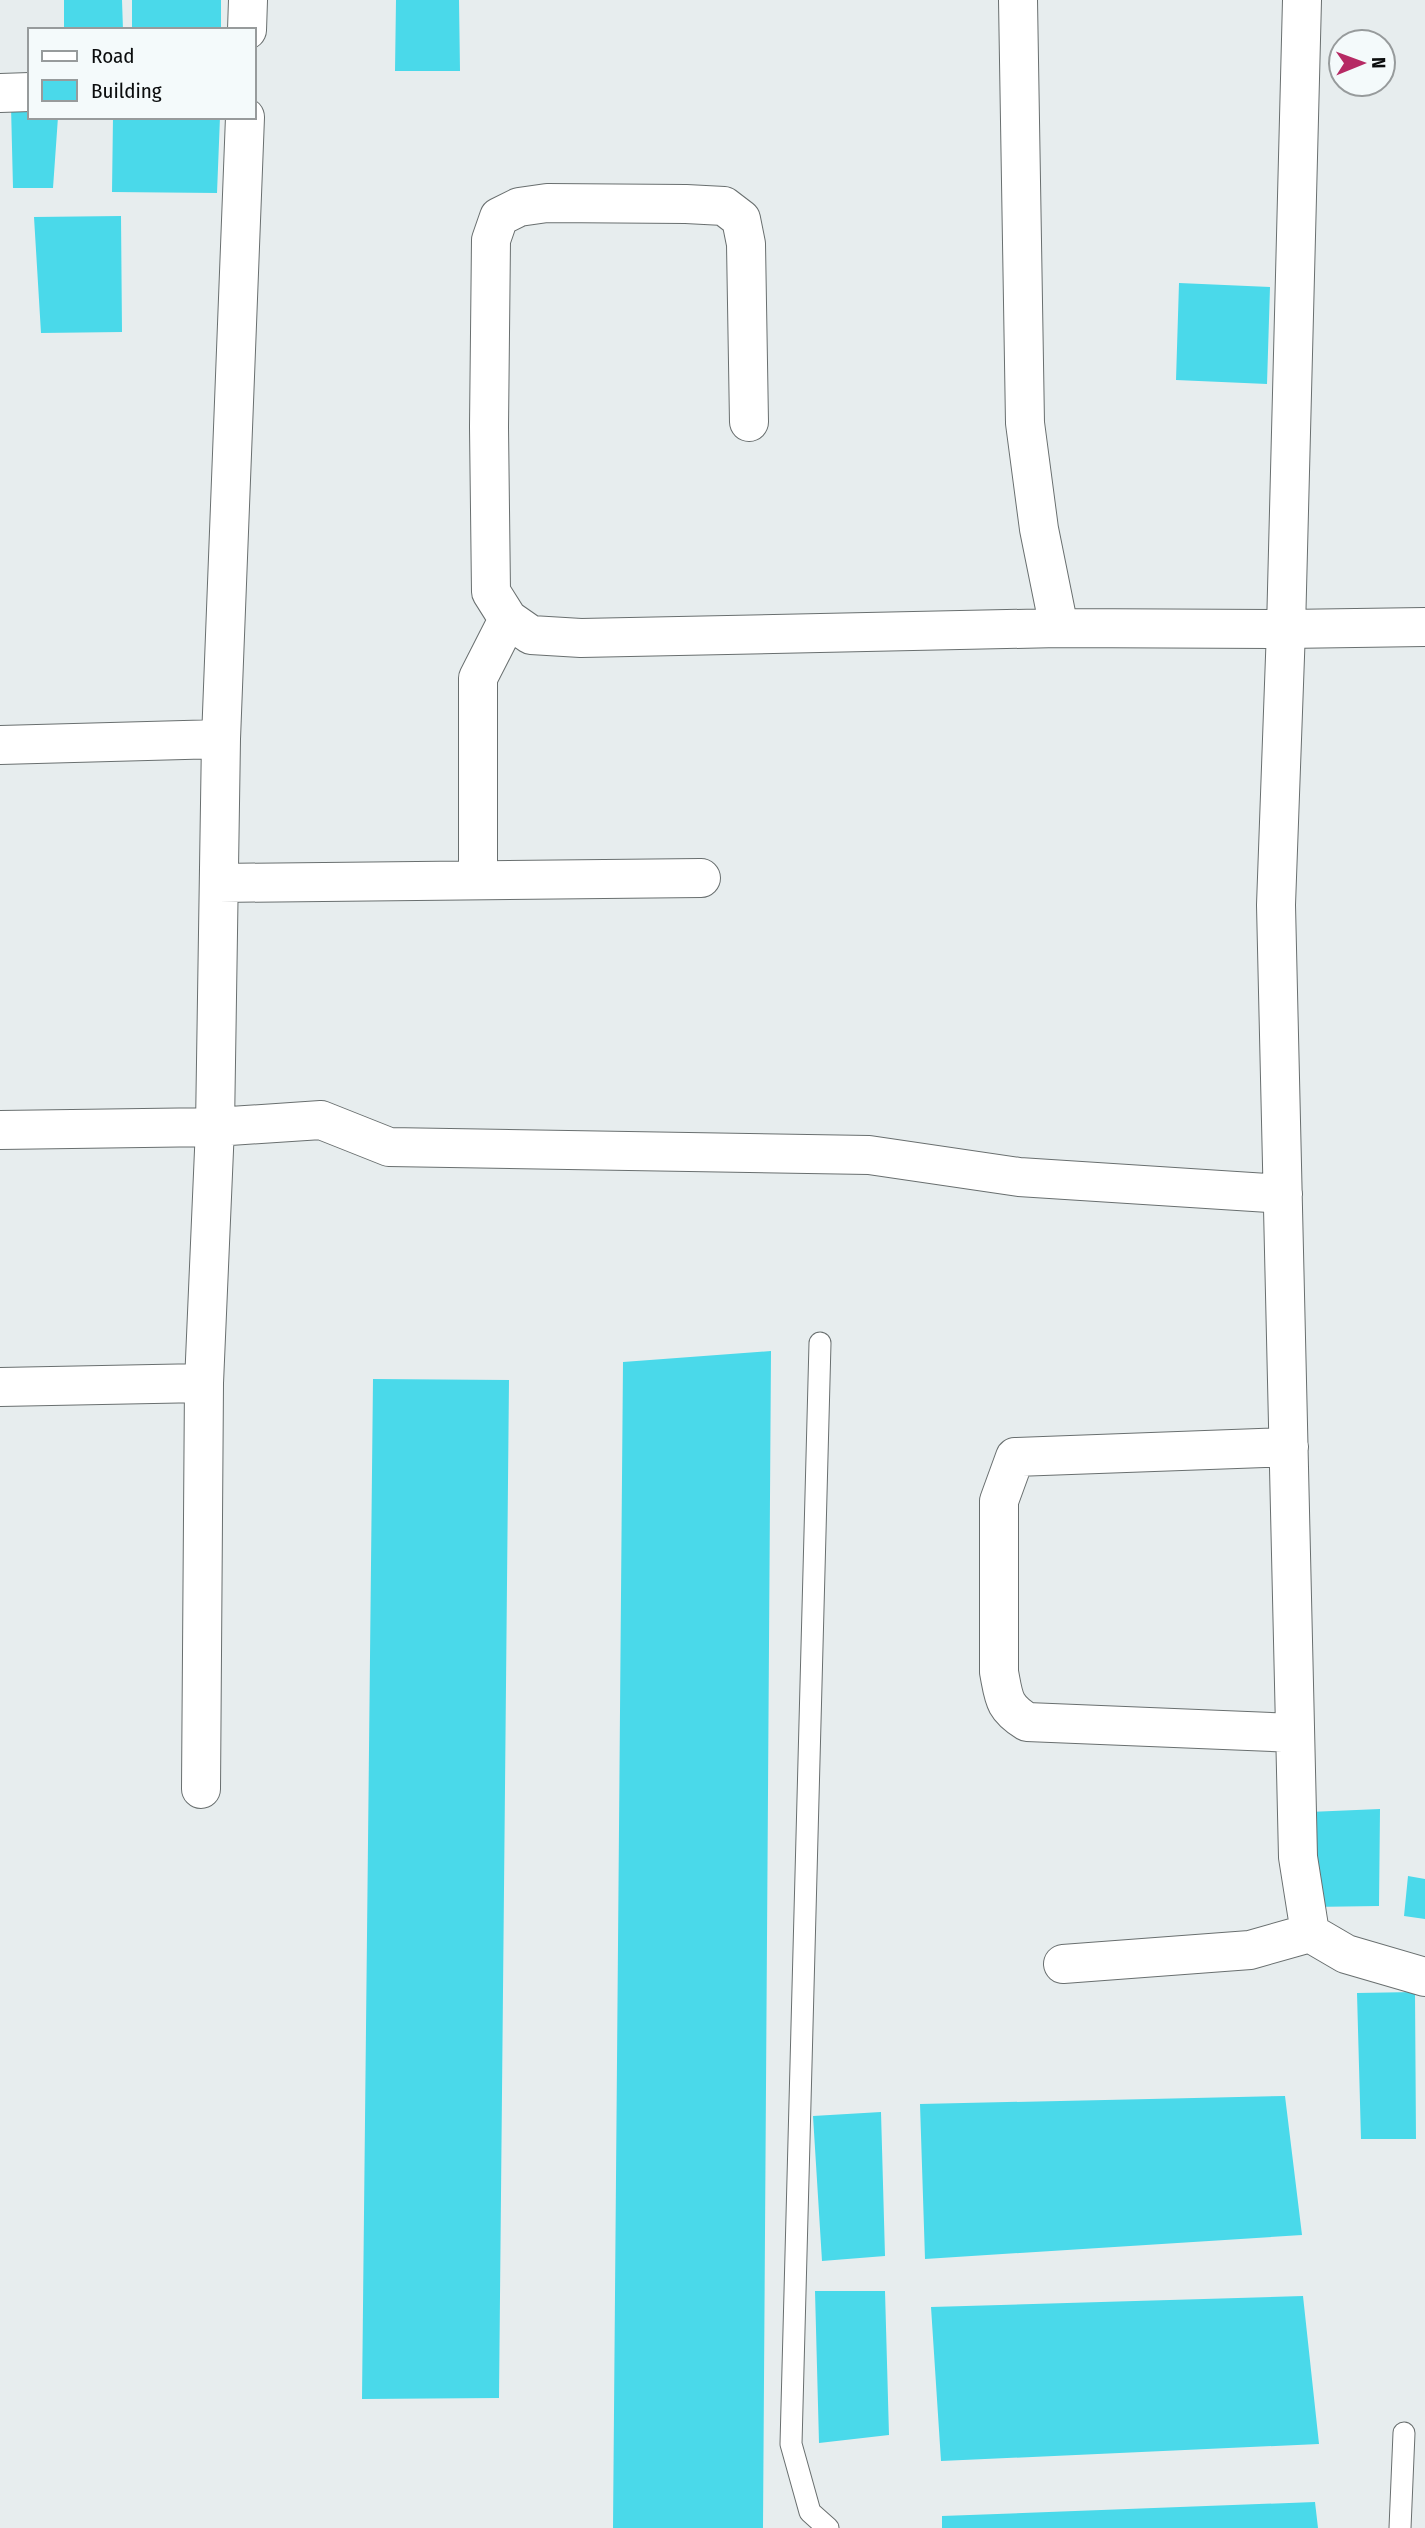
<svg xmlns="http://www.w3.org/2000/svg" width="1425" height="2528" viewBox="0 0 1425 2528" font-family="'Fira Sans Condensed',sans-serif">
	<style>
		.building { fill: #4ad9ea }
		.lines { fill: none; stroke-linecap: round; stroke-linejoin: round }
		.service-casing { stroke: #696f6f; stroke-width: 23 }
		.minor-casing { stroke: #696f6f; stroke-width: 40 }
		.service { stroke: #fff; stroke-width: 21 }
		.minor { stroke: #fff; stroke-width: 38 }
	</style>
	<rect width="100%" height="100%" fill="#e7edee"/>
	<path class="building" d="M64 0H122L123 30H64Z
		M132 0H221V30H132Z
		M396 0H459L460 71H395Z
		M30 105V117H58L53 188H13L11 106Z
		M113 117H220L217 193 112 192Z
		M121 216 122 332 41 333 34 217Z
		M1179 283 1270 287 1267 384 1176 380Z
		M771 1351 763 2528H613L623 1362Z
		M373 1379 509 1380 499 2398 362 2399Z
		M1380 1809 1379 1906 1311 1907 1309 1812Z
		M1408 1876 1425 1879V1919L1404 1916Z
		M1415 1992 1416 2139H1361L1357 1993Z
		M1285 2096 1302 2235 925 2259 920 2104Z
		M881 2112 885 2256 822 2261 813 2116Z
		M815 2291H885L889 2435 819 2443Z
		M1303 2296 1319 2444 941 2461 931 2307Z
		M1315 2502 1318 2528H942V2516Z"/>
	<g class="lines">
		<defs>
			<path id="service" d="M820 1343 791 2444 810 2512 828 2528
				M1400 2528 1404 2433"/>
			<path id="minor" d="M1018 0 1025 423 1039 529 1059 628
				M1302 0 1286 629 1276 905 1298 1857 1310 1933 1346 1954 1425 1977
				M247 30 248 0
				M0 93 30 92
				M749 422 746 244 741 219 724 206 686 204 547 203 519 207 499 217 491 240 489 427 491 592 508 619 531 635 581 638 1059 628 1286 629 1425 627
				M0 745 221 739
				M478 880V678L508 619
				M219 883 701 878
				M0 1130 215 1127 321 1120 389 1147 869 1155 1019 1177 1283 1194
				M0 1387 204 1383
				M1289 1447 1015 1457 999 1501V1672C1004 1698 1003 1707 1027 1722L1295 1733
				M201 1789 204 1383 215 1127 221 739 245 117
				M1063 1964 1250 1950 1310 1933"/>
		</defs>
		<use href="#service" class="service-casing"/>
		<use href="#minor" class="minor-casing"/>
		<use href="#service" class="service"/>
		<use href="#minor" class="minor"/>
	</g>
	<rect x="28" y="28" width="228" height="91" fill="#f4fafb" stroke="#979b9c" stroke-width="2"/>
	<rect x="42" y="51" width="35" height="10" fill="#ffffff" stroke="#979b9c" stroke-width="2"/>
	<text x="91" y="63" font-size="21" fill="#0b0d0e">Road</text>
	<rect x="42" y="80" width="35" height="21" fill="#4ad9ea" stroke="#979b9c" stroke-width="2"/>
	<text x="91" y="98" font-size="21" fill="#0b0d0e">Building</text>
	<g transform="translate(1362 63) rotate(89)"><circle r="33" fill="#f4fafb" stroke="#979b9c" stroke-width="2"/>
	<path d="M0-5L12 26L0 18L-12 26Z" fill="#b62a64"/>
	<text y="-10" font-size="19" font-weight="bold" text-anchor="middle" fill="#0b0d0e">N</text>
	</g>
</svg>
